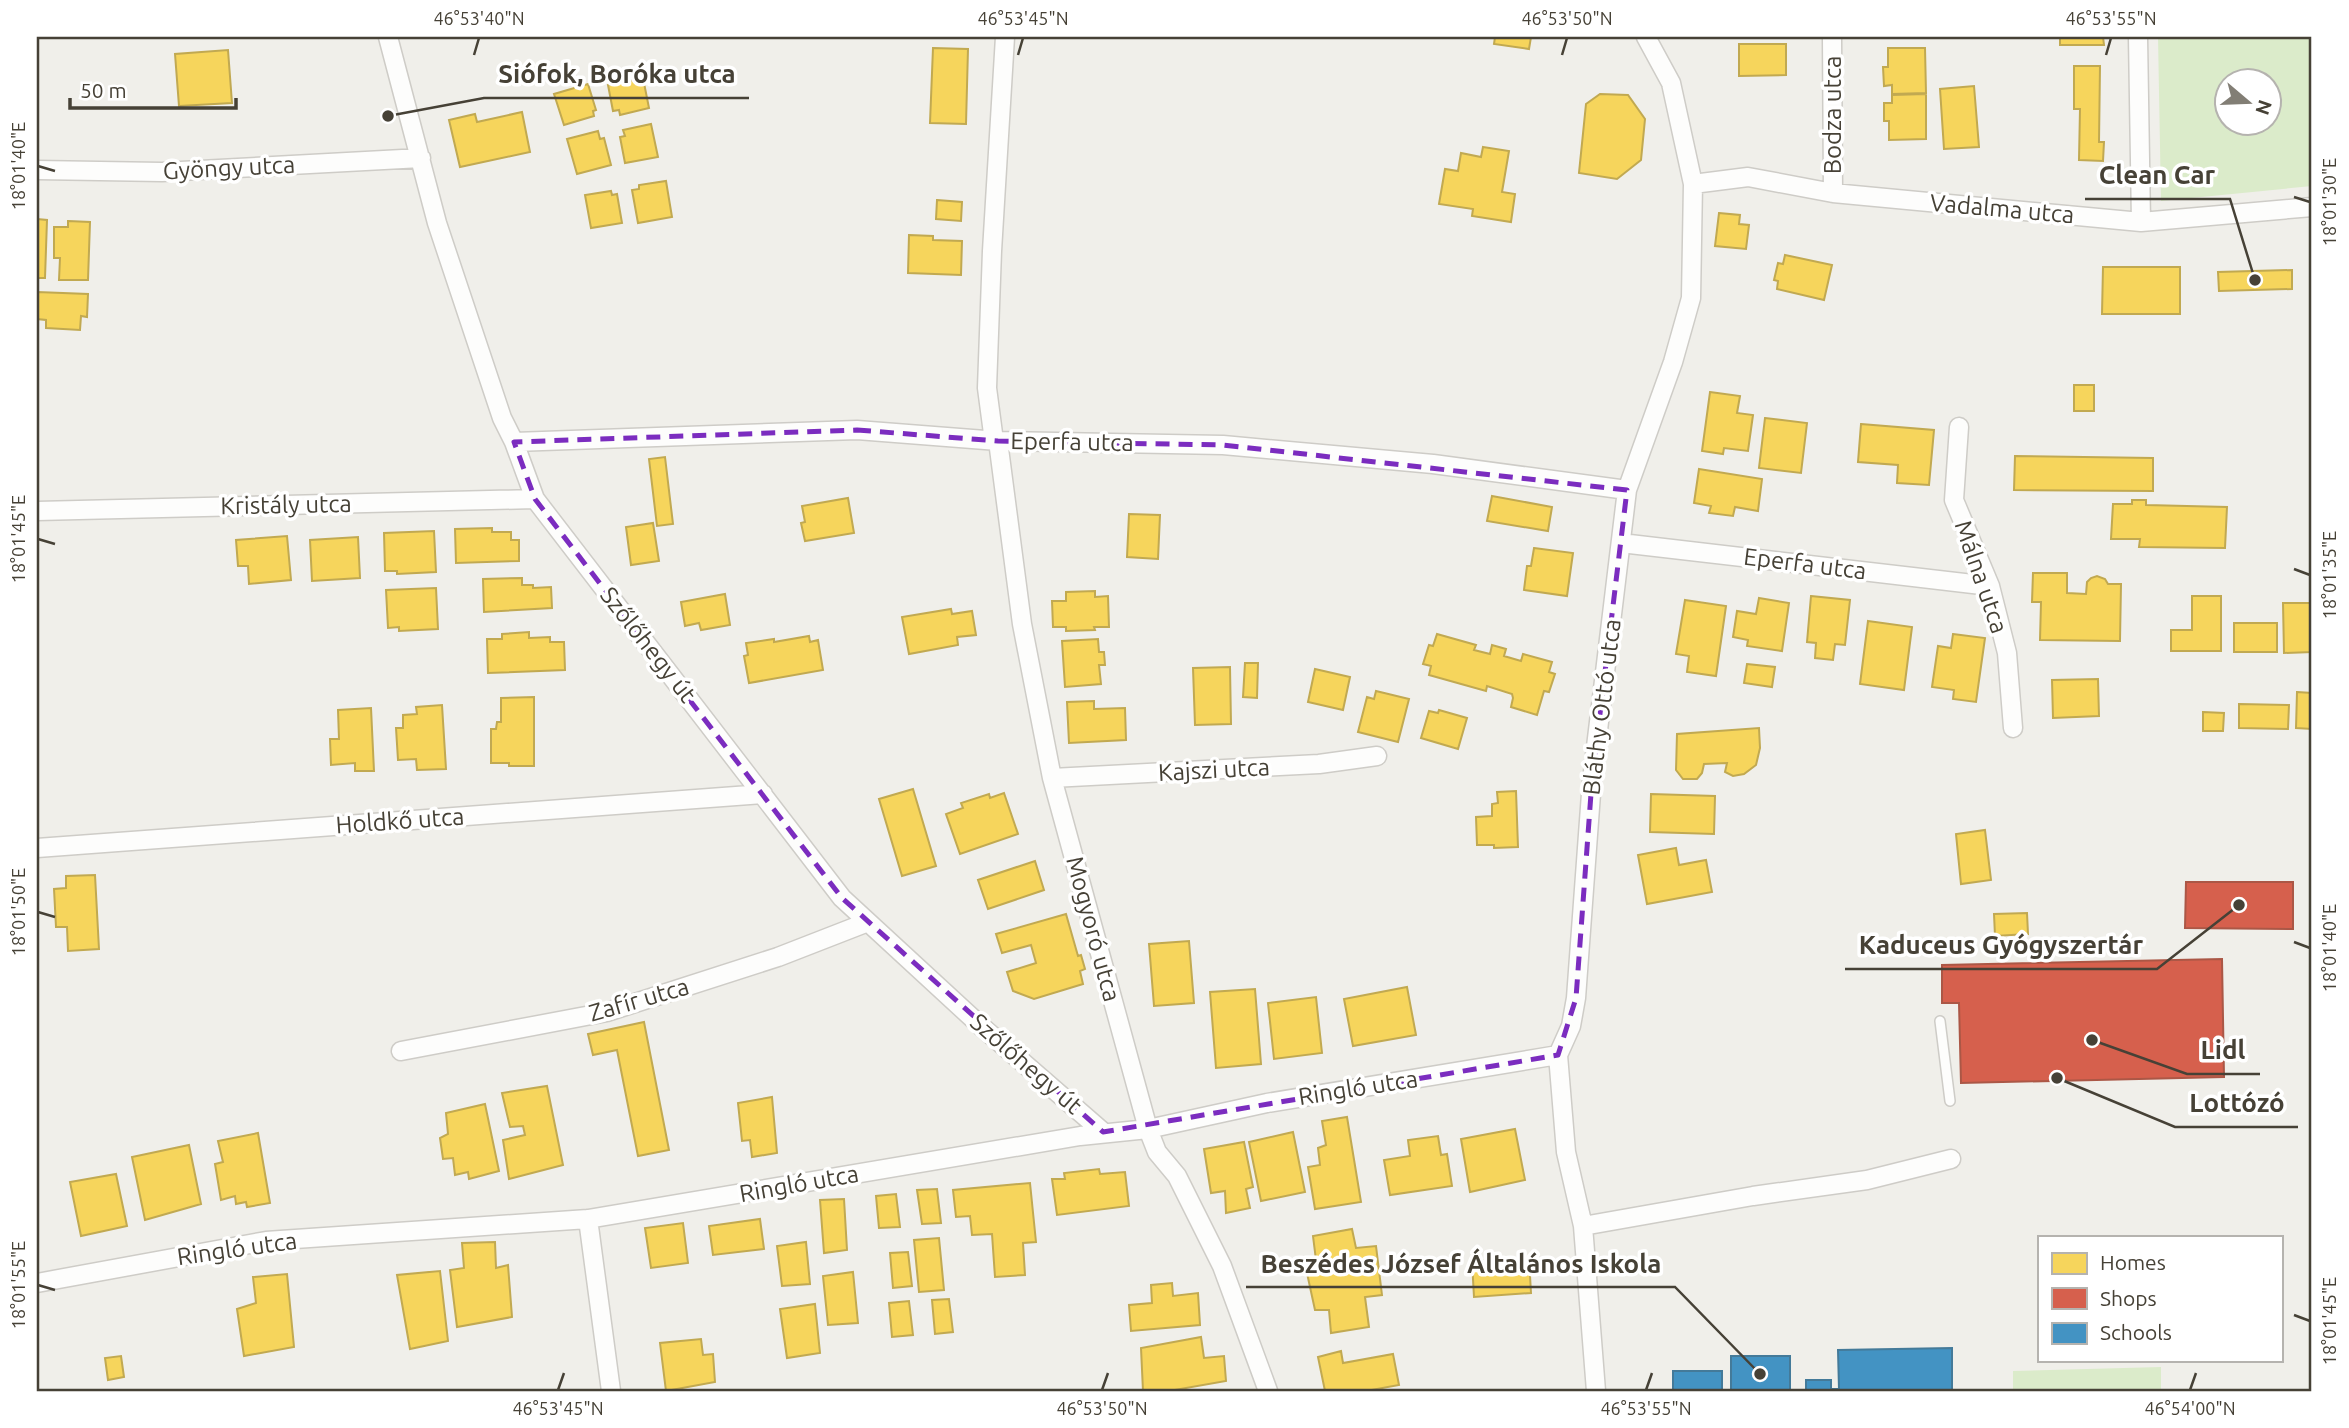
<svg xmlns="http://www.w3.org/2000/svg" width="2349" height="1428" viewBox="0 0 2349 1428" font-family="Ubuntu,sans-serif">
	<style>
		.green { fill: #dbebca; fill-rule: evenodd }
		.homes { fill: #f6d55c; stroke: #c1a951; stroke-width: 2 }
		.shops { fill: #d6604d; stroke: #ab5746; stroke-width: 2 }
		.schools { fill: #4393c3; stroke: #447a99; stroke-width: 2 }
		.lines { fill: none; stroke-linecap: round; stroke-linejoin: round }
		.lane-casing { stroke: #ceccc7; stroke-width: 12 }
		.street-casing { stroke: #ceccc7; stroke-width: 21 }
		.lane { stroke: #fdfdfc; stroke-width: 9 }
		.street { stroke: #fdfdfc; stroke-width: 18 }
		.marked { fill: none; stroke: #7b2cbf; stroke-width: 5; stroke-dasharray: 14 9; stroke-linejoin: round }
		.ticks { fill: none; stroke: #464136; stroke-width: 2.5 }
		.labels { text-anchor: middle; stroke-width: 7; stroke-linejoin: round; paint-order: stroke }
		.street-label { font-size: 24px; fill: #464136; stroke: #fff }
		.leader { fill: none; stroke: #464136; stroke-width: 2.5 }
		.callout-dot { fill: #464136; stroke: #fff; stroke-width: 2.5 }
		.callout-label { font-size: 26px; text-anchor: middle; font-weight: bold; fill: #464136; stroke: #fff; stroke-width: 7; stroke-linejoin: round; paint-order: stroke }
		.neatline { fill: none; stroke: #464136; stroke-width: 2.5 }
		.ticks-label { font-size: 18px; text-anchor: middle; fill: #464136 }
	</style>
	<rect width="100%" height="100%" fill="#f0efea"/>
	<path class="green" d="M2158 37H2312V186L2161 201ZM2226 80H2268V122H2226Z
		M2161 1367V1391H2013V1371Z"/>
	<path class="homes" d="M1495 37H1531L1529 49 1494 44Z
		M2060 37H2103L2104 45H2060Z
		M1739 44H1786V75L1739 76Z
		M933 48 968 49 966 124 930 123Z
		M1888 48H1925L1926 93 1892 94V85L1884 86 1883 67H1888Z
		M228 50 232 103 179 106 175 54Z
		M2074 66H2100L2099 142H2104L2103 161 2079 160 2080 109H2074Z
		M643 78 649 108 620 115 619 110 613 111 608 85Z
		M588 84 596 110 593 111 594 116 564 125 554 94Z
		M1974 86 1979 147 1944 149 1940 89Z
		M1600 94 1628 95 1645 119 1641 160 1617 179 1579 173 1586 104Z
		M1926 94V139L1889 140V121H1884V103H1892V95Z
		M522 112 530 152 460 167 449 120 475 114 477 122Z
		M651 124 658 157 625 163 620 137 625 136 623 130Z
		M598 131 600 139 604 138 611 165 577 174 567 139Z
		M1483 147 1509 151 1502 192 1515 194 1511 222 1472 216 1473 209 1439 204 1445 169 1458 171 1461 153 1481 157Z
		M666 181 672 217 638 223 632 190 639 189V185Z
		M611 191 612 195 617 194 622 223 591 228 585 195Z
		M937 200 962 202 961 221 936 219Z
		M1719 213 1740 215 1739 224 1749 225 1746 249 1715 246Z
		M37 219 47 220 45 278H37Z
		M68 221 90 222 88 280H59L60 258H54V227H68Z
		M909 235 933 236V240L962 241 961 275 908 273Z
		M1785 255 1832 265 1824 300 1777 289 1778 281 1774 280 1778 263 1783 264Z
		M2103 267H2180V314H2102Z
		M2292 270V289L2219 291 2218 272Z
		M37 292 88 294 87 317 81 316 80 330 46 328V320L37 319Z
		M2074 385H2094V411H2074Z
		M1710 392 1740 396 1737 413 1753 415 1748 451 1724 448 1723 454 1702 451Z
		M1765 418 1807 423 1801 473 1759 468Z
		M1861 424 1934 430 1929 485 1897 483 1898 465 1858 462Z
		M2015 456 2153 458V491L2014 490Z
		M665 457 673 524 657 526 649 459Z
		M1699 469 1762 479 1758 511 1735 507 1733 516 1709 513 1711 506 1694 503Z
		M1492 496 1552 507 1548 531 1487 521Z
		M848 498 854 533 805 541 801 523 805 522 802 506Z
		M2132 500H2146V505L2227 507 2225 548 2139 547 2140 539H2111L2113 504H2132Z
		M1129 514 1160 515 1158 559 1127 557Z
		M653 523 659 561 631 565 626 527Z
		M492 528V532H511V540H519V561L456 563 455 529Z
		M434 531 436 572 397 574V571H385L384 533Z
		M287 536 291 580 249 584 248 566H238L236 540Z
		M358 537 360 578 312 581 310 540Z
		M1534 548 1573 553 1567 596 1524 590 1527 566H1531Z
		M2033 573H2067V593L2086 594 2087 582 2091 578 2097 576 2105 579 2108 584H2121L2120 641 2040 640 2041 602H2032Z
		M522 578V585H533V588L551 587 552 608 484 612 483 579Z
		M436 588 438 629 399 631V627L388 628 386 590Z
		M1095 591V597L1108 596 1109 627H1094L1095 630 1066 631V627H1053L1052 601H1066V592Z
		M725 594 730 625 701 630 699 623 685 626 681 602Z
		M1811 596 1850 600 1845 645 1835 644 1833 660 1815 658 1816 643 1807 642Z
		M2192 596H2221V651H2171V630H2192Z
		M1759 598 1789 603 1782 651 1747 646 1748 640 1733 637 1737 611 1756 614Z
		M1685 600 1726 606 1716 676 1687 672 1689 656 1676 654Z
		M2283 603H2312V652L2284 653Z
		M951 609 952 614 972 611 976 635 957 637 958 645 909 654 902 617Z
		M1868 621 1912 627 1904 690 1860 684Z
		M2234 623H2277V652H2234Z
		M529 632V638L550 637V642H564L565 670 488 673 487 639H502V634Z
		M1437 634 1476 645 1474 650 1490 654 1492 645 1506 649 1504 656 1521 661 1523 654 1552 662 1549 672 1555 674 1549 692 1544 691 1537 715 1511 707 1513 698 1512 694 1487 686 1486 691 1429 675 1431 666 1423 664 1429 645 1433 646Z
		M1953 634 1985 638 1976 702 1953 699 1954 690 1932 687 1938 646 1951 648Z
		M809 636 810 642 818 640 823 670 749 683 744 656 748 655 746 643 774 639V642Z
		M1098 639 1099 652H1104L1105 665H1099L1101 684 1065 687 1062 641Z
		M1245 663H1258L1257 698 1243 697Z
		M1747 664 1775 667 1772 687 1744 683Z
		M1230 667 1231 724 1195 725 1193 668Z
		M1315 669 1350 677 1343 710 1308 702Z
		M2098 679 2099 716 2053 718 2052 680Z
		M1376 691 1409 699 1398 742 1358 732 1367 697 1374 699Z
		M2297 692 2312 693V729L2296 728Z
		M534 697V766H509V763H491V729H496L497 722H501V698Z
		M1094 701V709L1125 708 1126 740 1069 743 1067 702Z
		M2239 704 2289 705 2288 729 2239 728Z
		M442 705 446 769 417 770 416 759 398 760 396 728H403V715L417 714 416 707Z
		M371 708 374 771H355V763L331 765 330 739H339L338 710Z
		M1439 710 1467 718 1458 749 1421 738 1429 711 1438 713Z
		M2203 712 2224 713 2223 731H2203Z
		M1759 728 1760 748 1756 765 1744 774 1733 776 1725 772 1727 763 1704 764 1702 773 1697 779H1683L1676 770 1677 734Z
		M913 789 936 866 902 876 879 799Z
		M1516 791 1518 847 1494 848V845H1477L1476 817 1492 816V804L1498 803 1497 792Z
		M1004 793 1018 834 960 854 946 814 963 808 961 803 989 794 990 798Z
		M1651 794 1715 796 1714 834 1650 832Z
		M1985 830 1991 880 1961 884 1956 834Z
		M1676 848 1679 865 1706 860 1712 892 1647 904 1638 855Z
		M1035 861 1044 890 988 909 978 880Z
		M95 875 99 949 68 951 67 927H56L54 889 66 888V876Z
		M2027 913 2028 934 1995 936 1994 914Z
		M1066 914 1078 956 1081 955 1085 969 1080 971 1083 984 1034 999 1013 991 1007 972 1036 963 1031 945 1002 953 996 934Z
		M1189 941 1194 1003 1154 1006 1149 944Z
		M1407 987 1416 1035 1353 1046 1344 999Z
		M1255 989 1261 1064 1216 1068 1210 992Z
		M1316 997 1322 1053 1274 1059 1268 1003Z
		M644 1022 669 1150 638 1156 617 1050 593 1055 588 1034Z
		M547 1086 563 1165 509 1179 503 1140 525 1135 523 1126 510 1127 502 1093Z
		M772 1097 777 1153 752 1157 750 1140 742 1141 738 1103Z
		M485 1104 499 1171 469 1179 468 1172 455 1175 453 1158 443 1159 440 1138 448 1134 446 1113Z
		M1347 1117 1361 1202 1315 1209 1308 1167 1320 1165 1318 1148 1326 1145 1322 1121Z
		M1515 1129 1525 1180 1470 1192 1461 1139Z
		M1293 1132 1305 1192 1261 1201 1249 1142Z
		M258 1133 270 1203 247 1207 246 1202 236 1204 235 1196 221 1200 215 1164 223 1162 218 1141Z
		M1438 1136 1441 1155 1447 1154 1452 1186 1390 1195 1384 1160 1410 1156 1408 1140Z
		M1244 1142 1253 1187 1246 1189 1250 1208 1226 1213 1225 1191 1211 1193 1204 1149Z
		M189 1145 201 1204 145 1220 132 1157Z
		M1099 1169 1100 1174 1125 1172 1129 1206 1057 1215 1052 1179H1065L1064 1173Z
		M116 1174 127 1226 81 1236 70 1182Z
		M1030 1183 1036 1242 1023 1243 1025 1275 995 1277 992 1234 972 1235 970 1216 956 1217 953 1190Z
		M937 1189 941 1223 922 1224 917 1190Z
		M896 1194 900 1227 879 1228 876 1196Z
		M844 1199 847 1250 824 1253 820 1200Z
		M760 1219 764 1249 713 1255 709 1226Z
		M683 1223 688 1263 651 1268 645 1228Z
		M1352 1229 1356 1248 1376 1246 1382 1295 1365 1297 1369 1327 1331 1333 1329 1310H1315L1305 1264 1316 1260 1313 1236Z
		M939 1238 944 1290 919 1292 914 1240Z
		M495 1242 496 1268 508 1265 512 1317 457 1327 450 1270 464 1268 462 1243Z
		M806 1242 810 1284 782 1286 777 1246Z
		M908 1252 912 1286 893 1288 890 1253Z
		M1529 1258 1531 1293 1474 1297 1472 1261Z
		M440 1271 448 1341 410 1349 397 1275Z
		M853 1272 858 1323 828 1325 823 1276Z
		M287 1274 294 1347 244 1356 237 1309 256 1303 253 1277Z
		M1172 1283 1173 1296 1198 1293 1200 1325 1131 1331 1129 1305 1152 1303 1151 1285Z
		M949 1299 953 1332 935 1334 932 1300Z
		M909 1301 913 1335 892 1337 889 1303Z
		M815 1304 820 1353 787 1358 780 1309Z
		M1201 1337 1204 1358 1224 1356 1226 1381 1169 1391H1143L1141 1348Z
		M701 1339 703 1355 713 1354 715 1382 666 1391 660 1343Z
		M1341 1351 1343 1363 1393 1354 1399 1385 1366 1391H1325L1318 1357Z
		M121 1356 124 1377 108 1380 105 1358Z"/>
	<path class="shops" d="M2186 882H2293V929L2185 928Z
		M2222 959 2224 1077 1961 1083 1959 1003H1942V965Z"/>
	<path class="schools" d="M1952 1348V1391H1806V1380H1831V1389H1839L1838 1350Z
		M1731 1356H1790V1391H1731Z
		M1673 1371H1722V1391H1673Z"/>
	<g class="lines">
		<defs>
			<path id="lane" d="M1940 1021 1950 1101"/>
			<path id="street" d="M388 37 437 223 502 418 514 442 535 499 842 898 982 1027 1103 1132
				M1832 37 1833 193
				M2138 37 2141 222
				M37 170 162 172 421 158
				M1693 184 1748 177 1833 193 2141 222 2312 207
				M1959 427 1954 500 1990 586 2007 653 2013 728
				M994 441 987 388 992 251 1005 37
				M998 441 1022 624 1052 778 1148 1129 1157 1152 1177 1176 1222 1266 1268 1391
				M514 442 857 430 998 441 1223 445 1433 464 1627 490
				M37 511 535 499
				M1621 543 1990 586
				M1052 778 1319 764 1377 756
				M37 848 763 794
				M401 1051 607 1012 778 957 868 922
				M588 1219 611 1391
				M1583 1226 1753 1196 1867 1180 1951 1159
				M37 1283 266 1241 588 1219 1080 1136 1148 1129 1267 1103 1558 1055
				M1596 1391 1583 1226 1566 1152 1558 1055 1571 1026 1576 998 1592 780 1627 490 1673 362 1691 298 1693 184 1671 83 1646 37"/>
		</defs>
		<use href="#lane" class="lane-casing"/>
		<use href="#street" class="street-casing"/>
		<use href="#lane" class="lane"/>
		<use href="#street" class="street"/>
	</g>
	<path class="marked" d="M857 430 998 441 1223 445 1627 490 1592 780 1576 998 1558 1055 1103 1132 842 898 535 499 514 442Z"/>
	<path class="ticks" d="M474 55 479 38M1018 55 1023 38M1562 55 1567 38M2106 55 2111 38M38 166 55 171M2294 197 2310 202M38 539 55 544M2294 569 2310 575M38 912 55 917M2294 942 2310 948M38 1285 55 1290M2294 1315 2310 1321M558 1390 564 1373M1102 1390 1108 1373M1646 1390 1652 1373M2190 1390 2196 1373"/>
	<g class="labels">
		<g class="street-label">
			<text transform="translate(1833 115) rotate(-90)" y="8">Bodza utca</text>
			<text transform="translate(229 168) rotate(-3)" y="8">Gyöngy utca</text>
			<text transform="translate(2002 209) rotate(5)" y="8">Vadalma utca</text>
			<text transform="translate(1072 442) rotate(1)" y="8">Eperfa utca</text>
			<text transform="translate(286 505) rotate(-1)" y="8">Kristály utca</text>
			<text transform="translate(1805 564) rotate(7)" y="8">Eperfa utca</text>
			<text transform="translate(1981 577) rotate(71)" y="8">Málna utca</text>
			<text transform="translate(648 645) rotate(52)" y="8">Szőlőhegy út</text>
			<text transform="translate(1602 707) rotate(-83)" y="8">Bláthy Ottó utca</text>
			<text transform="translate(1214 770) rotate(-3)" y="8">Kajszi utca</text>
			<text transform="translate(400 821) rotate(-4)" y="8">Holdkő utca</text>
			<text transform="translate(1093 929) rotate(75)" y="8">Mogyoró utca</text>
			<text transform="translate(639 1000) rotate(-16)" y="8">Zafír utca</text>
			<text transform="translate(1026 1064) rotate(41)" y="8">Szőlőhegy út</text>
			<text transform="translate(1358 1088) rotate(-9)" y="8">Ringló utca</text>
			<text transform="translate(799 1184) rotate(-10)" y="8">Ringló utca</text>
			<text transform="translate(237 1249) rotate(-8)" y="8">Ringló utca</text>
		</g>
	</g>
	<path class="leader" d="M388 116L484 98H749M2255 280L2230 199H2085M2239 905L2157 969H1845M2092 1040L2187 1074H2260M2057 1078L2175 1127H2298M1760 1374L1675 1287H1246"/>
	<g class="callout-dot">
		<circle cx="388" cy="116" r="7"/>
		<circle cx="2255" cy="280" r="7"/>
		<circle cx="2239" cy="905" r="7"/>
		<circle cx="2092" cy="1040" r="7"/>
		<circle cx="2057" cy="1078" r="7"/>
		<circle cx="1760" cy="1374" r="7"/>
	</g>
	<g class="callout-label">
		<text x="617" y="83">Siófok, Boróka utca</text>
		<text x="2157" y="184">Clean Car</text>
		<text x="2001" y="954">Kaduceus Gyógyszertár</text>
		<text x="2223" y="1059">Lidl</text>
		<text x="2237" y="1112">Lottózó</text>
		<text x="1461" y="1273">Beszédes József Általános Iskola</text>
	</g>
	<rect width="2349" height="1428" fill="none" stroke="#ffffff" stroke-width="77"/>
	<rect x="2038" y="1236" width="245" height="126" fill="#ffffff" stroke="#b5b3af" stroke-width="2"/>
	<rect x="2052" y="1253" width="35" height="21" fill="#f6d55c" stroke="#b5b3af" stroke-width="2"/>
	<text x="2100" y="1270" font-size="21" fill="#464136">Homes</text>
	<rect x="2052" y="1288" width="35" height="21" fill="#d6604d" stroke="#b5b3af" stroke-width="2"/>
	<text x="2100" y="1306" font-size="21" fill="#464136">Shops</text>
	<rect x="2052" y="1323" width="35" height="21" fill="#4393c3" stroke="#b5b3af" stroke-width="2"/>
	<text x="2100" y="1340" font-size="21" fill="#464136">Schools</text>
	<g transform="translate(2248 102) rotate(109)"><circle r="33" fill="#ffffff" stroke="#b5b3af" stroke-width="2"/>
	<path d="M0-5L12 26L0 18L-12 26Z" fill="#827e75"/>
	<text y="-10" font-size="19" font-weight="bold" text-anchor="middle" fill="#464136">N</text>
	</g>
	<path d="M70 98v10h166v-10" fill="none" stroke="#464136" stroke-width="3.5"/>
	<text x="80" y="98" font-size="21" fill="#464136" stroke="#ffffff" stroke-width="5" paint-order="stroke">50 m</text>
	<rect x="38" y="38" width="2272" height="1352" class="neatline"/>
	<g class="ticks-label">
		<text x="479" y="25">46°53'40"N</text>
		<text x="1023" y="25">46°53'45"N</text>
		<text x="1567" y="25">46°53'50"N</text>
		<text x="2111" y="25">46°53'55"N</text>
		<text transform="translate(19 166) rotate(-90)" y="6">18°01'40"E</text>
		<text transform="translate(2330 202) rotate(-90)" y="6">18°01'30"E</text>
		<text transform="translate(19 539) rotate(-90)" y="6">18°01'45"E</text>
		<text transform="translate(2330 575) rotate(-90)" y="6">18°01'35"E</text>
		<text transform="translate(19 912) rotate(-90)" y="6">18°01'50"E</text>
		<text transform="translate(2330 948) rotate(-90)" y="6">18°01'40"E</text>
		<text transform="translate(19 1285) rotate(-90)" y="6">18°01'55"E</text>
		<text transform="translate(2330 1321) rotate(-90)" y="6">18°01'45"E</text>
		<text x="558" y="1415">46°53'45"N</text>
		<text x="1102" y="1415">46°53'50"N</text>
		<text x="1646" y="1415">46°53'55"N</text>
		<text x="2190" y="1415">46°54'00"N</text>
	</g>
</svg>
